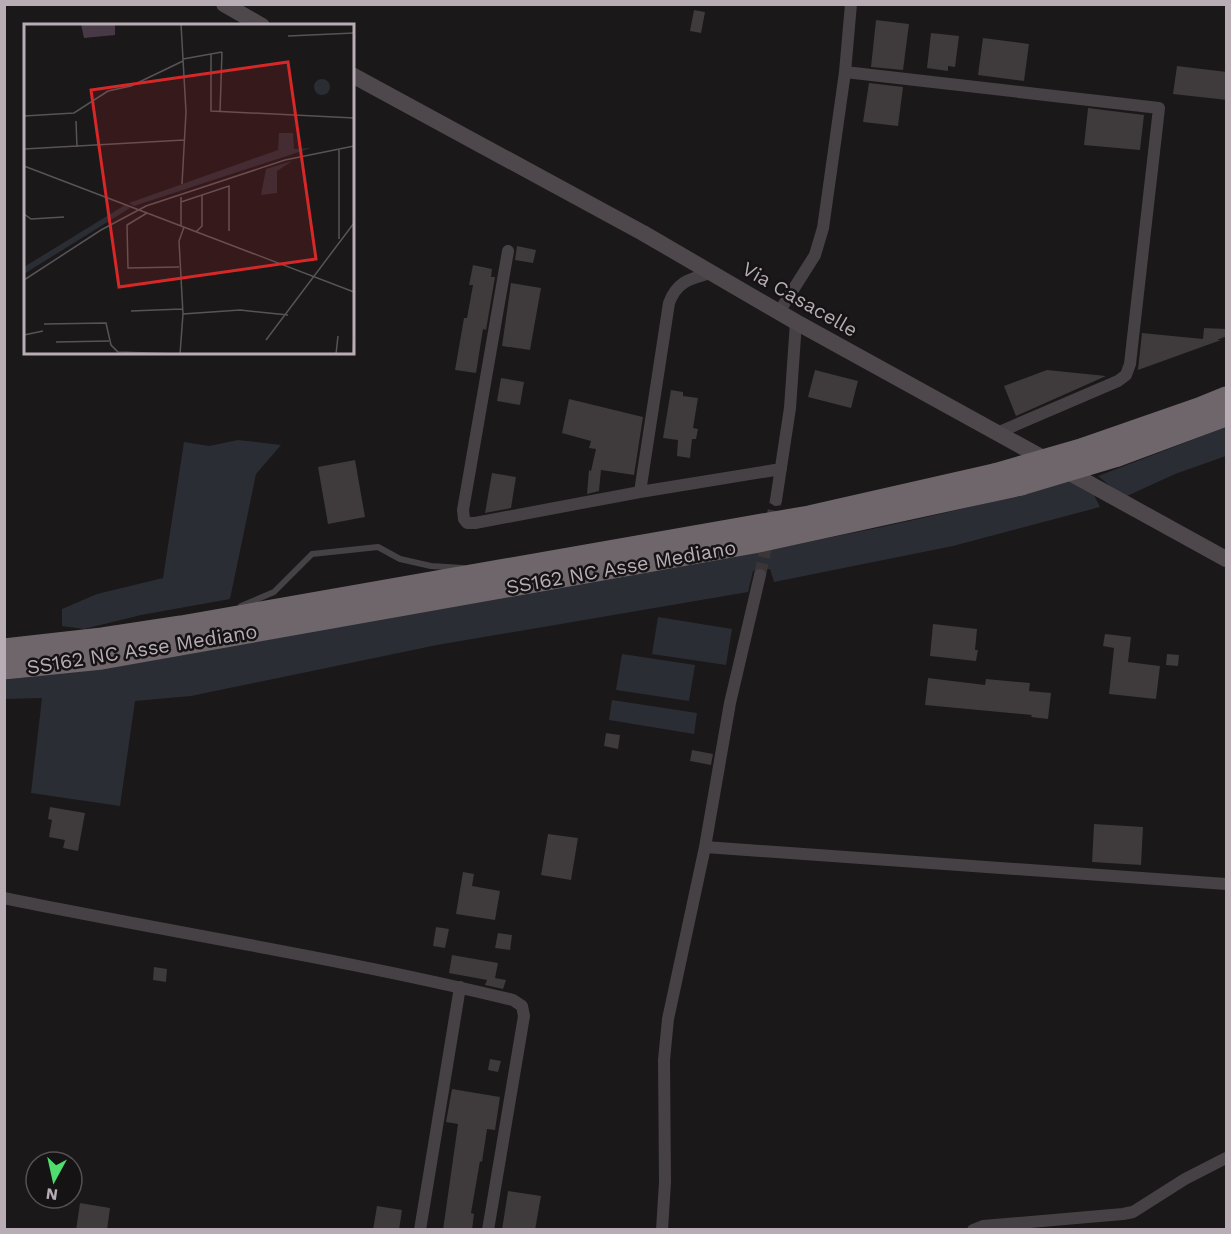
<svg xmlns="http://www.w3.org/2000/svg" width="1231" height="1234" viewBox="0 0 1231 1234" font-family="'Work Sans',sans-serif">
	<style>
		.green { fill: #2b2d34 }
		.building { fill: #3f3a3c }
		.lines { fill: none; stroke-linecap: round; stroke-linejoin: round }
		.street-tunnel { stroke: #3a3638; stroke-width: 12; stroke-dasharray: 12 6; stroke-linecap: butt }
		.lane { stroke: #464144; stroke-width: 6 }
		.street { stroke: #464144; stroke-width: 12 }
		.secondary { stroke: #4e484c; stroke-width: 16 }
		.highway { stroke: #6f666c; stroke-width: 21 }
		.highway-bridge { stroke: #6f666c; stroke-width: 21 }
		.labels { text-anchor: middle; stroke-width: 5; stroke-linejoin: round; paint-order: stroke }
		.street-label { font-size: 20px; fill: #b8acb5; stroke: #151314 }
		.inset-road { fill: none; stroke: #595357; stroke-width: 1.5 }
		.view { fill: #d62828; fill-opacity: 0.15; stroke: #d62828; stroke-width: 3 }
		.inset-edge { fill: none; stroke: #b8acb5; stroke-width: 3 }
	</style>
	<rect width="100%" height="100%" fill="#1a1819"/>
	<path class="green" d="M1226 427V456L1175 474 1127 496 1117 492 1098 476Z
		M238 440 281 445 256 474 230 599 141 615 84 629 62 626V609L97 594 163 578 184 442 209 446Z
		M1069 481 1094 495 1100 507 953 546 774 582 770 569 753 571 748 592 437 645 191 696 135 701 120 806 31 793 42 698 5 699 4 680 74 671 783 547C879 528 975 508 1069 481Z
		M658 617 732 629 726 665 652 654Z
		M622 654 695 665 689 701 616 690Z
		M612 700 697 713 694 734 609 720Z"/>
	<path class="building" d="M694 10 705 12 701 33 690 31Z
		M876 20 909 24 903 70 871 67Z
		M931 33 959 36 955 67 948 66V71L927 68Z
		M983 38 1029 44 1024 81 978 75Z
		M1177 66 1227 72V100L1173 94Z
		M869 83 903 87 898 126 863 122Z
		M1088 108 1144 115 1140 150 1084 145Z
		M517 246 536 250 533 263 515 260Z
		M473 265 492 269 491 277H495L486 330 483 329 476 373 455 370 464 318H467L473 285H469Z
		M511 283 541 288 530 350 502 346Z
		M1204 328 1227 329V336L1217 340H1221L1138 370 1142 333 1203 339Z
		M815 370 858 381 851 408 808 397Z
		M1047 370 1106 376 1016 416 1004 386Z
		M501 378 524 382 520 405 497 401Z
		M671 390 683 392V396L698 398 693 428 698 429 696 439H692L690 458 677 456 678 440 663 438Z
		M569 399 643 417 634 475 601 470 599 491 587 494 589 470 591 471 596 449 589 448 591 441 562 433Z
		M355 460 365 517 328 524 318 467Z
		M492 473 516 477 511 508 485 513Z
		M933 624 977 629 975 650H978L976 661 930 656Z
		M1105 634 1131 637 1128 662 1160 666 1156 699 1109 694 1114 648 1103 646Z
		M1167 654 1179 655 1178 666 1166 665Z
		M928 678 985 685 986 679 1030 683 1029 691 1051 693 1048 719 1031 717 1032 715 925 705Z
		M606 733 620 735 618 749 604 746Z
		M692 750 713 754 711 765 690 761Z
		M50 807 85 813 78 851 63 848 65 840 49 837 52 820 48 819Z
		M1094 824 1143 827 1141 865 1092 862Z
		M548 834 578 838 571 880 541 875Z
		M463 872 474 874 472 886 500 891 495 920 456 914Z
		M436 927 449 929 445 948 433 946Z
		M498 933 512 935 510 950 495 948Z
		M452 955 498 963 495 978 506 980 503 989 485 985 487 980 449 973Z
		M154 967 167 969 166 982 153 980Z
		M490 1059 501 1061 498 1072 488 1070Z
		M452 1089 500 1097 495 1130 487 1129 482 1162 480 1161 471 1213 474 1214 472 1230H443L458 1124 446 1122Z
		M508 1191 541 1196 535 1230H502Z
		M80 1203 110 1208 107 1230H76Z
		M377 1206 402 1210 399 1230H373Z"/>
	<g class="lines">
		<path class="street-tunnel" d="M760 575 776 500"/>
		<path class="lane" d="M241 606 274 592 312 554 378 547 400 559 431 566 463 568"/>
		<path class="street" d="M845 72 1159 108 1130 364 1126 375 1118 381 997 433
			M508 251 463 510 464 519 467 523H475L640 492 781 469
			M779 312 815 255 823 228 845 72 851 4
			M640 492 669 303C677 281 690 279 711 273
			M776 500 790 408 796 322
			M705 847 1226 884
			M4 898C174 933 345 959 513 1000L522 1006 524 1016 488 1230
			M420 1230 460 987
			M662 1230 665 1182 664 1060 668 1019 705 847 730 703 760 575
			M973 1230 983 1226 1123 1214 1133 1212 1185 1179 1226 1158"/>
		<path class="secondary" d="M224 4 262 26
			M352 75 643 233 796 322 1226 559"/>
		<path class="highway" d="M1084 448 1199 408 1226 397
			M1118 456 1226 416
			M4 649 102 638 181 626 739 528 809 516 994 474
			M4 669 102 659 754 543 1021 485"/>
		<path class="highway-bridge" d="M994 474 1084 448
			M1021 485 1118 456"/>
	</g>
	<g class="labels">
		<g class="street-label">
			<text transform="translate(800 299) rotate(30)" y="7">Via Casacelle</text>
			<text transform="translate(621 567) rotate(-10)" y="7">SS162 NC Asse Mediano</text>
			<text transform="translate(142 649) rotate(-9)" y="7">SS162 NC Asse Mediano</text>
		</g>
	</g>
	<g transform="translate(24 24)">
		<rect width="330" height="330" fill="#1a1819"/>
		<path d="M290 63a8 8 0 1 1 16 0a8 8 0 1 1-16 0ZM255 109H269L270 125 287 124 110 182 105 179 254 126ZM268 137 253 147V169L237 171 242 145ZM101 181 106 184 0 250V243Z" fill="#2b2d34"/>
		<path d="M57 0H91V11L60 14Z" fill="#483947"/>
		<path class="inset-road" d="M157 0 162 88 158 160M264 12 330 9M187 30V87L330 94M159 35 198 28M196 88 198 28M0 92 50 89 84 67 107 62 159 37M52 97 53 123M0 125 160 116M0 142 330 268M157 173V202M157 178 205 162V207M123 189 103 201 104 244 155 243M0 190 7 195 40 193M172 208 178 202V171M315 215V126M0 256 77 206 122 182 261 136 330 122M107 287 158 285M159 290 155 217 160 203M20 300 82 299 87 321 94 328 154 330M0 311 19 307M242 316 330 199M32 318 85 317M156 330 159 290 216 286 264 291M312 330 314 312M329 330 330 310"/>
		<path class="view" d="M264 38 292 235 95 263 67 66Z"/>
		<rect width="330" height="330" class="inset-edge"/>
	</g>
	<rect width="1231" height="1234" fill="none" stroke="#b8acb5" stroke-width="12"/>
	<g transform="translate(54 1180) rotate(188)"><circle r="28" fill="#151314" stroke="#565054" stroke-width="1.5"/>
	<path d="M0-4.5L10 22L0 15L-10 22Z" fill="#4edd6e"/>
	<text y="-9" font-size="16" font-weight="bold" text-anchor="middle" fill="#b8acb5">N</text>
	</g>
</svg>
